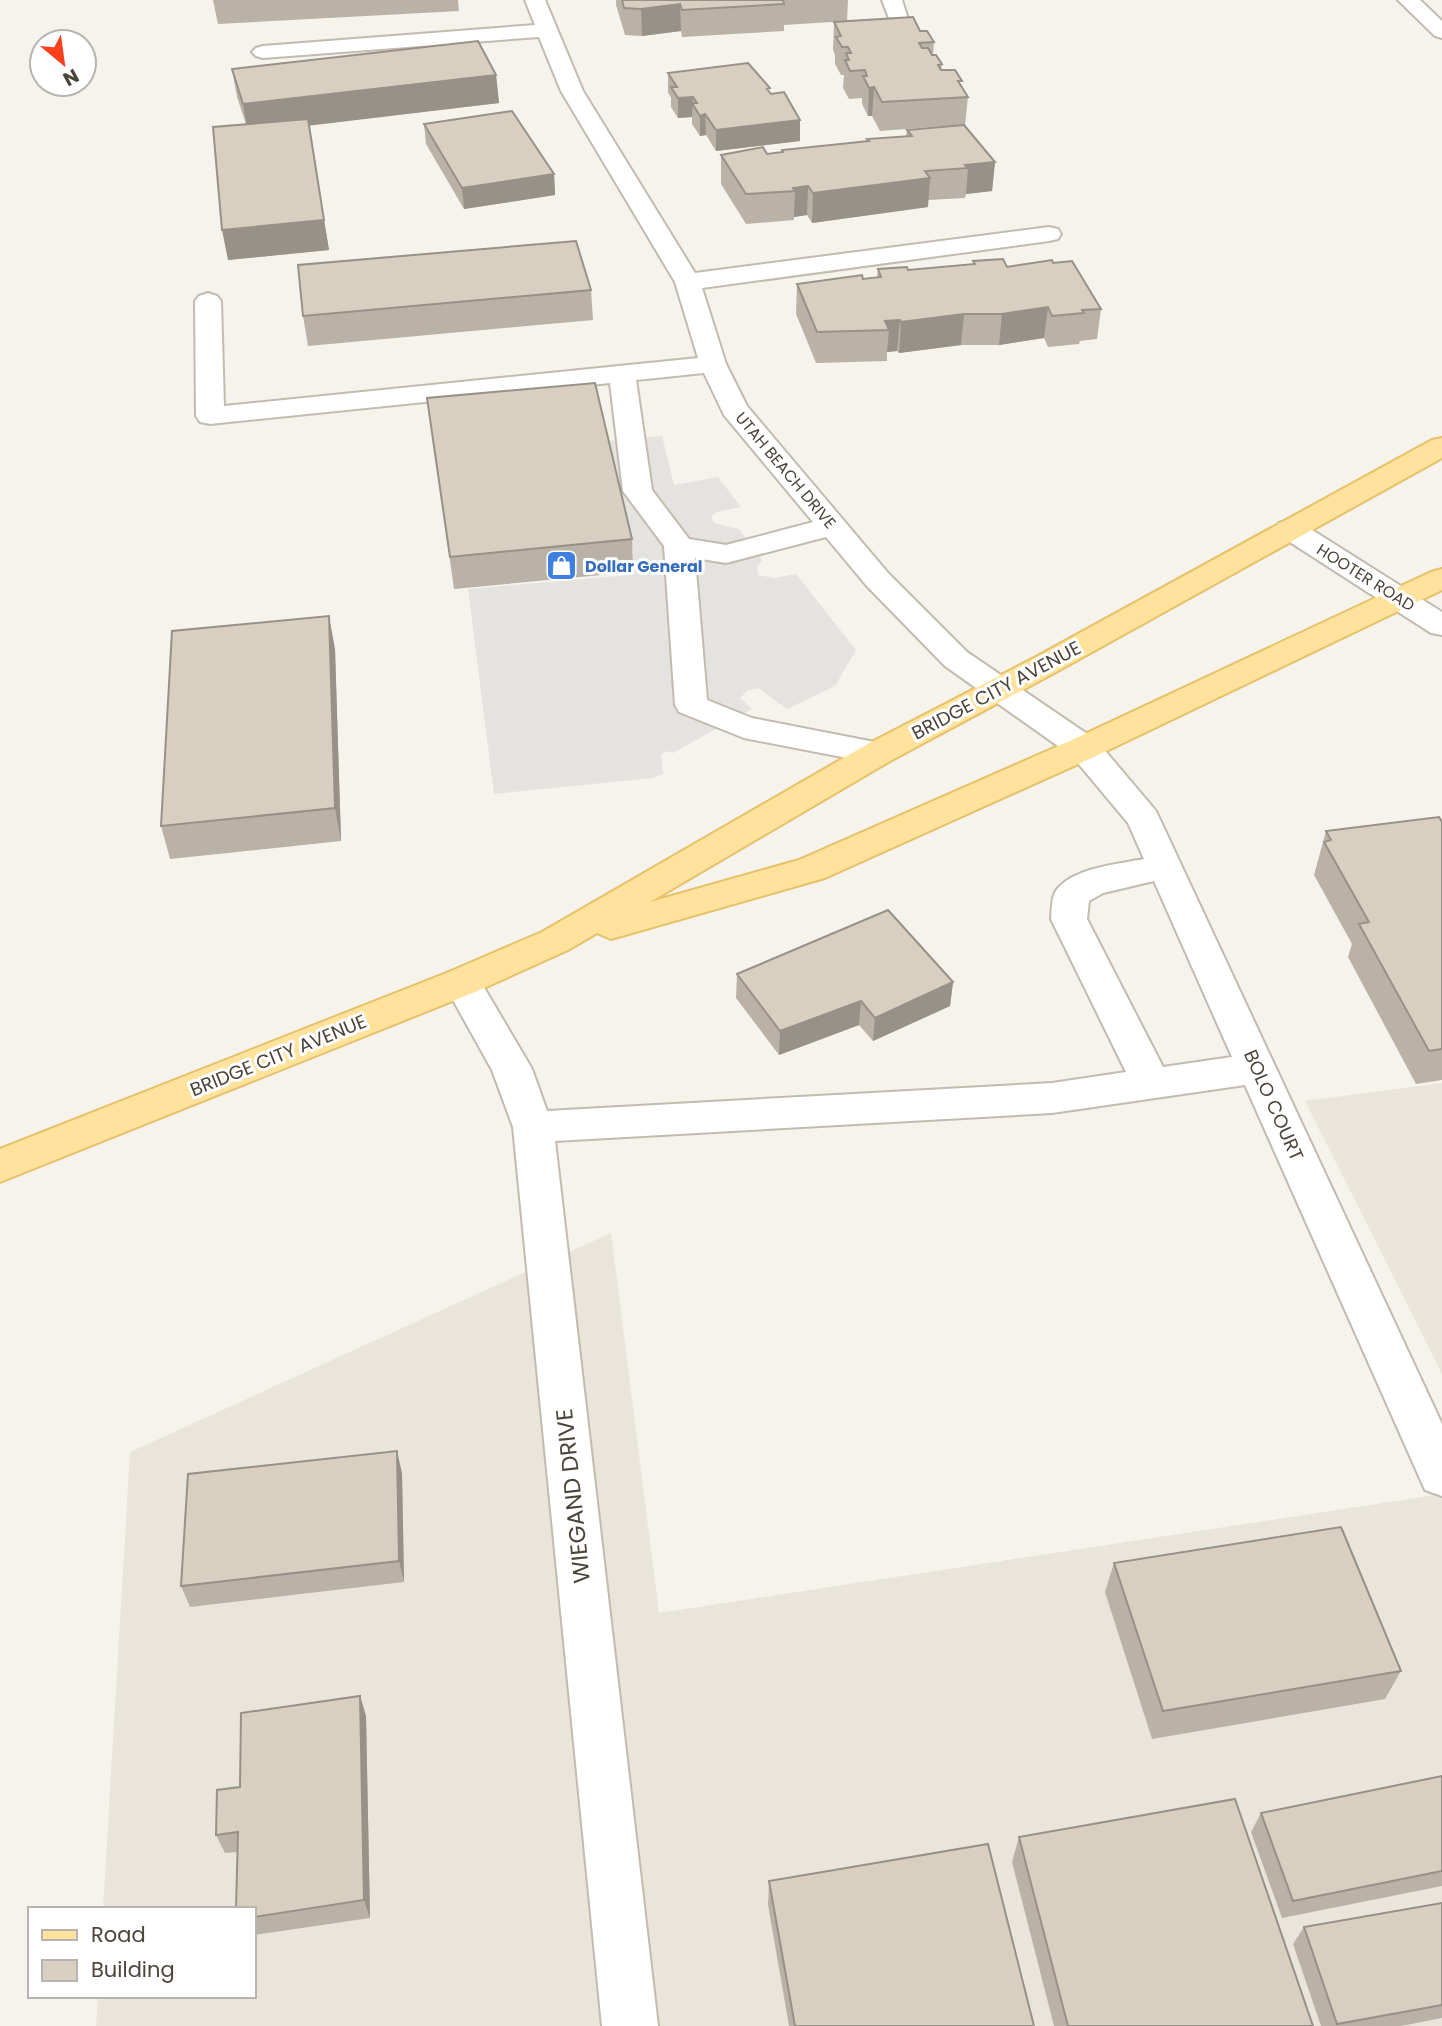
<svg xmlns="http://www.w3.org/2000/svg" width="1442" height="2026" viewBox="0 0 1442 2026" font-family="Poppins,sans-serif">
	<style>
		.residential { fill: #eae5da }
		.parking { fill: #e5e3e0 }
		.lines { fill: none; stroke-linecap: round; stroke-linejoin: round }
		.minor-casing { stroke: #c2bbae; stroke-width: 4 }
		.major-casing { stroke: #e6c16a; stroke-width: 4 }
		.minor { fill: #fff; fill-rule: evenodd }
		.major { fill: #ffe39c; fill-rule: evenodd }
		.wall { fill: #bab2a6 }
		.shaded-wall { fill: #979187 }
		.building { fill: #d8cfc1; stroke: #979187; stroke-width: 2 }
		.labels { text-anchor: middle; stroke-width: 6; stroke-linejoin: round; paint-order: stroke }
		.far-street-label { font-size: 16px; fill: #4b4439; stroke: #fff }
		.far-shop-label { font-size: 16px; font-weight: bold; fill: #366cbe; stroke: #fff; text-anchor: start }
		.street-label { font-size: 19px; fill: #4b4439; stroke: #fff }
		.near-street-label { font-size: 23px; fill: #4b4439; stroke: #fff }
	</style>
	<rect width="100%" height="100%" fill="#f6f3ec"/>
	<path class="residential" d="M1442 1083V1374L1305 1101Z
		M611 1233 659 1613 1442 1494V2026H96L98 1996H254V1909H103L130 1452Z"/>
	<path class="parking" d="M662 436 674 485 718 477 741 507 717 512 711 516 714 523 739 529 762 560 757 567 758 575 774 578 796 574 856 650 835 686 787 709 758 688 747 691 740 698 752 709 673 753 666 751 661 755 663 774 653 778 494 794 468 589 629 575 606 441Z"/>
	<g class="lines">
		<defs>
			<path id="minor" d="M525 0H545L583 91 695 273 1049 227 1058 229 1061 234 1058 239 1049 241 702 288 726 364 747 406 888 573 967 652 1096 740 1156 811 1442 1424V1496L1425 1490 1245 1085 1052 1113 555 1141 658 2026H602L513 1127 492 1070 443 982 449 972 462 968 475 972 532 1069 547 1111 1052 1083 1126 1072 1051 919C1052 909 1051 894 1059 887 1078 867 1119 864 1144 859L1128 823 1072 756 945 666 866 585 826 537 726 563 695 558 707 700 752 718 890 745 895 753 890 761 878 764 744 738 679 712 675 705 664 546 623 491 610 383 210 424 200 422 196 416 195 301 199 296 208 293 217 296 221 301 224 406 698 358 675 282 561 91 539 37 263 58 256 56 252 52 256 48 263 46 535 25ZM704 373 724 415 813 522 726 545 689 539 652 490 636 380ZM1154 881 1232 1057 1163 1067 1087 919 1089 901 1103 893Z
				M882 0H902L909 22 906 26H892Z
				M1398 0H1420L1442 21V38L1435 36Z
				M1290 520 1301 523 1442 612V635L1431 633 1279 535 1275 529 1279 523Z"/>
			<path id="major" d="M1442 438V458L1056 672 890 761 650 902 799 860 1072 740 1431 572 1442 569V590L1096 756 825 878 611 939 597 933 568 950 475 992 0 1182V1149L449 972 542 932 866 745 1034 658 1432 440Z"/>
		</defs>
		<use href="#minor" class="minor-casing"/>
		<use href="#major" class="major-casing"/>
		<use href="#minor" class="minor"/>
		<use href="#major" class="major"/>
	</g>
	<path class="wall" d="M213 0H458L459 11 218 24Z
		M616 0H848L847 21 784 25V31L682 37 681 31 642 36 625 35 616 5Z
		M834 22 920 31 934 42 933 55 942 64 941 70 962 87 968 97 965 125H964L995 162 992 191 966 194 965 198 928 200V207L812 223 807 215 794 217V220L746 224 721 184V155L767 154 781 152 782 150 867 142V139L906 136 907 130 945 126 880 131 872 116H868L862 104V98L849 99 843 88 844 75H841L835 64V55L833 50Z
		M232 69 496 75 499 103 309 125 329 250 228 260 246 124 237 97Z
		M668 73 800 120V141L716 151 706 135 700 136 692 124V117L678 118 671 107V98L668 92Z
		M424 124 554 174 555 195 464 209 426 144Z
		M973 261 1007 267 1053 263 1101 309 1097 339 1080 341 1079 344 1048 347 1044 338 999 345H961L899 353 897 351 887 352V361L816 363 796 314 797 284 877 277 878 269 908 270 973 264Z
		M591 290 593 320 308 346 303 316Z
		M427 398 632 539 633 572 454 589Z
		M335 649 341 841 170 859 161 826Z
		M1442 822V1080L1416 1084 1348 957 1352 944 1314 875 1326 831Z
		M737 974 953 982 950 1006 873 1041 859 1025 779 1055 736 998Z
		M402 1473 404 1582 190 1607 181 1586Z
		M1114 1563 1401 1671 1385 1699 1152 1739 1105 1592Z
		M360 1696 366 1716 370 1918 254 1935V1909L237 1852 225 1853 216 1835 240 1787Z
		M1442 1776V1886L1282 1918 1251 1832 1261 1813Z
		M1019 1837 1313 2026H1054L1012 1862Z
		M769 1881 1034 2026H789L768 1905Z
		M1442 1903V2018L1401 2026H1321L1293 1944 1304 1927Z"/>
	<path class="shaded-wall" d="M680 4 681 31 642 36 641 9Z
		M496 75 499 103 248 133 243 104Z
		M874 87 872 116H868L869 88Z
		M693 97 692 117 678 118V98Z
		M705 114 706 135 700 136V116Z
		M800 120V141L716 151V130Z
		M995 162 992 191 966 194 968 168 965 165Z
		M554 174 555 195 464 209 462 188Z
		M930 178 928 207 812 223 813 193Z
		M808 186 807 215 794 217 795 191 793 188Z
		M324 220 329 250 228 260 222 230Z
		M1048 307 1044 338 999 345 1002 314Z
		M964 314 961 345 899 353 901 322Z
		M900 320 897 351 887 352 889 330 885 321Z
		M329 616 335 649 341 841 335 808Z
		M953 982 950 1006 873 1041 875 1018Z
		M861 1001 859 1025 779 1055 780 1031Z
		M397 1451 402 1473 404 1582 399 1561Z
		M360 1696 366 1716 370 1918 364 1900Z"/>
	<path class="building" d="M622 0H783L784 4 682 10 680 4 641 9 624 8Z
		M913 17 920 31H927L934 42 919 43 922 48H928L932 55H936L942 64 938 65 941 70H955L962 81H958L968 97 882 102 874 87 869 88 863 76H867L865 70 850 71 845 60H849L846 53H851L848 47H842L836 37 841 36 834 22Z
		M478 41 496 75 243 104 232 69Z
		M748 63 770 88 767 89 771 94 784 92 800 120 716 130 705 114 700 116 692 103H697L693 97 678 98 671 87H677L668 73Z
		M512 111 554 174 462 188 424 124Z
		M308 119 324 220 222 230 213 127Z
		M964 125 995 162 965 165 968 168 925 171 930 178 813 193 808 186 793 188 795 191 746 194 721 155 763 147 767 154 783 152 782 150 869 141 867 139 912 136 907 130Z
		M576 241 591 290 303 316 298 265Z
		M1003 259 1007 267 1052 260 1053 263 1072 261 1101 309 1082 310 1084 313 1052 316 1048 307 1002 314H964L901 322 900 320 885 321 889 330 817 332 797 284 862 275 863 279 881 277 878 269 907 267 908 270 975 264 973 261Z
		M595 383 632 539 450 557 427 398Z
		M329 616 335 808 161 826 172 631Z
		M1439 817 1442 822V1049L1429 1051 1359 924 1369 922 1324 842 1331 840 1326 831Z
		M888 910 953 982 875 1018 861 1001 780 1031 737 974Z
		M397 1451 399 1561 181 1586 188 1474Z
		M1341 1527 1401 1671 1163 1711 1114 1563Z
		M360 1696 364 1900 254 1917V1909H236L238 1832 216 1835 217 1790 240 1787 241 1713Z
		M1442 1776V1871L1293 1901 1261 1813Z
		M1235 1799 1313 2026H1068L1019 1837Z
		M988 1844 1034 2026H795L769 1881Z
		M1442 1903V2005L1337 2024 1304 1927Z"/>
	<defs>
		<symbol id="shop-square" viewBox="-11 -11 22 22"><rect x="-9" y="-9" width="18" height="18" rx="4" fill="#3f7fe0" stroke="#fff"/><path d="M-5-2.5h2.3a2.7 3.5 0 0 1 5.4 0H5L5.5 6h-11ZM-1.5-2.5h3a1.5 2.3 0 0 0-3 0Z" fill="#fff"/></symbol>
	</defs>
	<g fill-rule="evenodd">
		<use href="#shop-square" x="544" y="548" width="35" height="35"/>
	</g>
	<g class="labels">
		<g class="far-street-label">
			<text transform="translate(786 470) rotate(50)" y="6">UTAH BEACH DRIVE</text>
			<text transform="translate(1366 577) rotate(32)" y="6">HOOTER ROAD</text>
		</g>
		<g class="far-shop-label">
			<text x="585" y="572">Dollar General</text>
		</g>
		<g class="street-label">
			<text transform="translate(996 690) rotate(-28)" y="7">BRIDGE CITY AVENUE</text>
			<text transform="translate(278 1055) rotate(-22)" y="7">BRIDGE CITY AVENUE</text>
			<text transform="translate(1274 1105) rotate(66)" y="7">BOLO COURT</text>
		</g>
		<g class="near-street-label">
			<text transform="translate(573 1496) rotate(-96)" y="8">WIEGAND DRIVE</text>
		</g>
	</g>
	<rect x="28" y="1907" width="228" height="91" fill="#ffffff" stroke="#b7b4b0" stroke-width="2"/>
	<rect x="42" y="1930" width="35" height="10" fill="#ffe39c" stroke="#b7b4b0" stroke-width="2"/>
	<text x="91" y="1942" font-size="21" fill="#4b4439">Road</text>
	<rect x="42" y="1960" width="35" height="21" fill="#d8cfc1" stroke="#b7b4b0" stroke-width="2"/>
	<text x="91" y="1977" font-size="21" fill="#4b4439">Building</text>
	<g transform="translate(63 63) rotate(151)"><circle r="33" fill="#ffffff" stroke="#b7b4b0" stroke-width="2"/>
	<path d="M0-5L12 26L0 18L-12 26Z" fill="#fc3f1d"/>
	<text y="-10" font-size="19" font-weight="bold" text-anchor="middle" fill="#4b4439">N</text>
	</g>
</svg>
